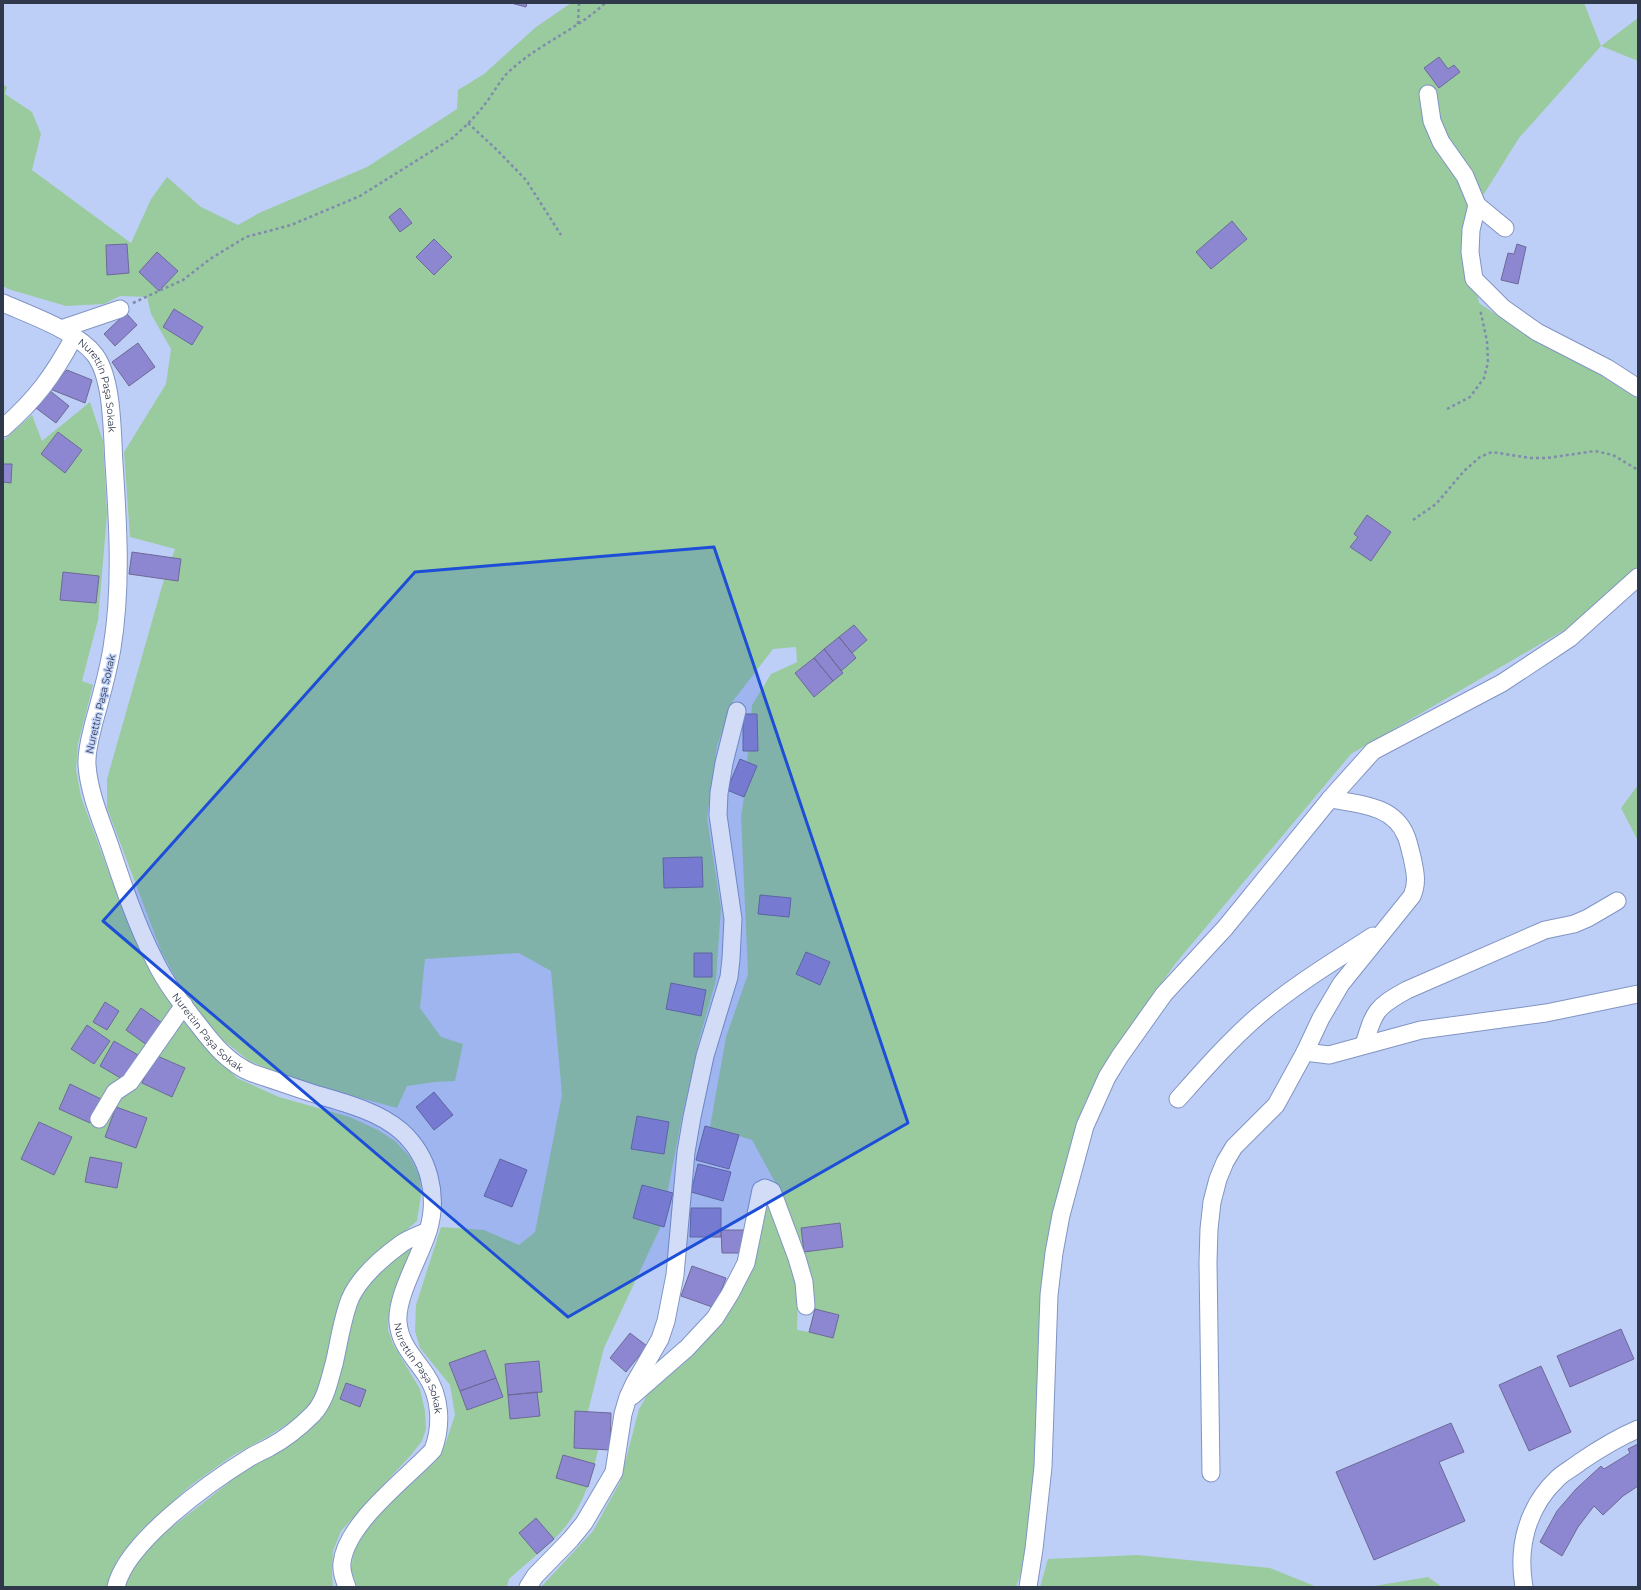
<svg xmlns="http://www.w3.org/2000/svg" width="1641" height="1590" viewBox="0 0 1641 1590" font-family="Montserrat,sans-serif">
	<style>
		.green { fill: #9acb9f }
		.building { fill: #8d86d0; stroke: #6d6998 }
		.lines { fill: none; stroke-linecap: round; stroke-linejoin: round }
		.minor-casing { stroke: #8194c3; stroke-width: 19 }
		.path { stroke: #7f8cab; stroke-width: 2.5; stroke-dasharray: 3 3; stroke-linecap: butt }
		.minor { stroke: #fff; stroke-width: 17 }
		.marked { fill: #1d4ed8; fill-opacity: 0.2; stroke: #1d4ed8; stroke-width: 3; stroke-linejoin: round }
		.labels { text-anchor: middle; stroke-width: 3; stroke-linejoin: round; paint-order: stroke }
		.street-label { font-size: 10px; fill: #30384c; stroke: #becff7 }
	</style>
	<rect width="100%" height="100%" fill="#becff7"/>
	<path class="green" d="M571 3H1584L1601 46 1638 18V61L1601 46 1519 138 1477 205 1474 279 1479 303 1538 343 1592 370 1638 399V571L1600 600 1566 629 1351 754 1175 964 1104 1066 1084 1104 1067 1160 1050 1230 1039 1337 1034 1468 1027 1539 1020 1576 1016 1587H541L593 1531 620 1482 639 1409 650 1390 680 1367 705 1340 766 1200 797 1277 798 1299 797 1330 809 1332 815 1309 808 1277 777 1186 752 1140 710 1127 726 1037 748 974 741 817 744 797 752 705 771 674 797 662 796 647 773 649 733 701 717 746 707 818 721 908 716 980 699 1040 682 1117 661 1226 604 1348 585 1423 599 1446C592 1478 582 1510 559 1534 544 1550 525 1564 509 1579L507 1587H357L351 1569 354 1551 359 1536 370 1522 437 1460 446 1442 455 1415 450 1385 420 1348 415 1331 416 1305 441 1227 484 1230 519 1245 535 1232 562 1095 551 971 519 953 425 959 420 1008 441 1037 463 1044 455 1081 435 1082 407 1086 397 1108 302 1082 249 1061 223 1040 186 997 161 951 107 808V779L162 586 175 549 130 537 124 452 166 384 171 349 151 314 147 297 120 296 104 304 66 306 8 289 3 286V84L7 87 5 94 32 112 41 134 32 170 131 243 151 199 167 177 201 207 238 225 259 213 367 167 457 109 458 90 484 74 536 27Z
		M90 402 103 441 107 515 98 620 82 681 93 685 78 744 76 769 81 797 128 924 153 975 188 1027 237 1078 279 1097 350 1117 378 1130 395 1141 410 1157 420 1177 421 1196 417 1221 363 1267 326 1376 310 1404 297 1418 267 1437 232 1456 190 1486 141 1530 117 1560 109 1587H3V441L32 415 42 441Z
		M1638 785V841L1621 808Z
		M408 1250H411L412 1256 393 1293 389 1310 388 1330 393 1344 420 1389 425 1411 426 1429 422 1441 411 1455 341 1531 333 1551 332 1573 333 1587H123L133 1564 153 1542 241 1473 293 1442 315 1423 361 1289 398 1255Z
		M1137 1555 1270 1568 1317 1587H1040L1048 1559Z
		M1428 1577 1442 1587H1368Z"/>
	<path class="building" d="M511 3H527L526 7Z
		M1439 57 1448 69 1454 65 1460 72 1439 88 1424 68Z
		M400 208 412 223 400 232 389 217Z
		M1232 221 1247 239 1211 269 1196 252Z
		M434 239 452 257 434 275 416 257Z
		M127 244 129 273 107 275 106 245Z
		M1517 244 1526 247 1518 284 1501 280 1508 253 1514 254Z
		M157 252 178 271 159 291 139 272Z
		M174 309 203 327 192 345 163 327Z
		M126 313 137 325 115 346 104 334Z
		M138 343 155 367 129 386 112 362Z
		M67 370 92 380 85 403 50 389Z
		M49 390 69 406 56 423 36 408Z
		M58 432 82 450 65 473 41 454Z
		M3 464H12L11 483 3 482Z
		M1367 515 1391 532 1371 561 1350 547 1358 537 1354 534Z
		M132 552 181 559 178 581 129 574Z
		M63 572 99 576 96 603 60 600Z
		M854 625 867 640 852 653 839 637Z
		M839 637 856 658 841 671 824 649Z
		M824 649 843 673 833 681 814 658Z
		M814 658 833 681 814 697 795 673Z
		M743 714H757L758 751H743Z
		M740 759 757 766 744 797 727 790Z
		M702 857 703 887 664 888 663 858Z
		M760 895 791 898 789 917 758 914Z
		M806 952 830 962 820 985 796 974Z
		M694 953H712V977H694Z
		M671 983 706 990 701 1016 666 1009Z
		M105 1002 119 1011 107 1030 93 1022Z
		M141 1008 162 1023 147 1045 126 1030Z
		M87 1025 110 1041 94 1064 71 1049Z
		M114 1041 138 1055 124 1080 100 1066Z
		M155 1055 185 1068 172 1097 142 1083Z
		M70 1084 101 1099 90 1123 59 1109Z
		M434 1092 453 1115 434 1130 416 1107Z
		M116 1107 147 1118 136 1148 105 1137Z
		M637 1116 669 1122 664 1154 631 1149Z
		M39 1122 72 1137 54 1175 21 1159Z
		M705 1126 739 1135 729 1169 696 1160Z
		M90 1157 122 1163 117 1188 85 1182Z
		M500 1159 527 1170 512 1207 484 1196Z
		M698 1164 731 1172 723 1201 691 1192Z
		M642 1185 673 1193 664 1227 633 1218Z
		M691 1208H721V1237H690Z
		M840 1223 843 1247 804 1252 801 1228Z
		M721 1230H746V1253H722Z
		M692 1266 726 1278 715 1308 681 1296Z
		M815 1309 839 1315 833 1338 809 1332Z
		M1621 1329 1634 1359 1570 1387 1557 1356Z
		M630 1333 647 1346 626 1372 610 1358Z
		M485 1350 496 1378 460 1391 449 1363Z
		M539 1361 542 1392 508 1395 505 1364Z
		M1541 1366 1571 1432 1529 1451 1499 1385Z
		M496 1378 503 1397 467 1410 460 1391Z
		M346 1383 366 1390 360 1407 340 1399Z
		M537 1392 540 1416 510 1419 508 1395Z
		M575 1411 611 1413 610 1450 574 1448Z
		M1451 1423 1464 1452 1439 1462 1465 1521 1374 1560 1336 1472Z
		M1638 1444V1486L1623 1496 1603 1515 1594 1506 1578 1527 1562 1556 1540 1542 1557 1511 1576 1489 1601 1466 1604 1469 1630 1453 1628 1449Z
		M563 1455 595 1464 588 1487 556 1478Z
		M536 1518 554 1539 537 1554 519 1533Z"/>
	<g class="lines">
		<defs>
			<g id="minor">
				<path d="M1428 94 1432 121 1441 142 1465 176 1477 205 1471 230 1470 252 1474 279 1503 308 1537 332 1607 368 1638 388"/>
				<path d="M1477 205 1505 228"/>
				<path id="s1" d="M3 303C30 315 77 331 95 355 113 379 112 433 114 463 118 524 122 587 112 648 108 673 101 697 94 722 91 735 86 751 87 765 89 793 101 820 110 846 123 885 136 924 155 961 166 984 182 1004 197 1023 213 1044 228 1063 252 1073 274 1080 296 1088 318 1095 346 1103 379 1112 401 1131 429 1156 439 1195 428 1231 420 1257 396 1296 398 1322 400 1345 414 1357 426 1375 441 1397 442 1426 433 1450 406 1479 346 1523 342 1563 341 1571 344 1579 347 1587"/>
				<path d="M61 329 120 309"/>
				<path d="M3 428C36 399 53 376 74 337"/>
				<path d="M1330 799 1373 751 1502 683 1570 638 1638 577"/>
				<path d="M1364 1045C1374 1011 1376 1007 1407 990L1545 930 1574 924 1588 918 1617 901"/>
				<path d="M1305 1052 1329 1055 1421 1030 1546 1013 1638 994"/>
				<path d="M1178 1099C1203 1071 1229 1041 1258 1016 1293 986 1334 961 1373 936"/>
				<path d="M99 1119 115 1092 130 1082 184 1005"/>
				<path d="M632 1396 687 1348 715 1318 730 1294 746 1263 761 1190 765 1188 772 1191 797 1258 804 1282 806 1306"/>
				<path d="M116 1587C126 1542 210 1482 249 1458 255 1454 263 1451 270 1447 285 1439 301 1426 313 1414 326 1400 329 1381 334 1364 339 1343 342 1319 350 1299 359 1278 383 1257 401 1244 409 1238 419 1235 428 1231"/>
				<path d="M528 1587 535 1576 571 1539 584 1523 614 1472 623 1414 628 1397 634 1384 660 1339 666 1321 675 1275 686 1152 692 1117 705 1056 729 977 731 959 733 919 718 815 719 793 724 763 737 711"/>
				<path d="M1028 1587 1034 1549 1043 1467 1049 1295 1054 1253 1061 1215 1085 1126 1107 1077 1120 1056 1164 994 1225 928 1330 799C1358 804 1394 805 1406 836 1409 843 1410 850 1412 857 1415 871 1418 883 1412 896L1341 984 1321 1018 1305 1052 1276 1105 1234 1147 1225 1162 1218 1179 1212 1202 1209 1229 1208 1262 1211 1473"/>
				<path d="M1524 1587C1517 1547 1527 1507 1558 1478 1564 1472 1573 1468 1580 1462 1599 1449 1617 1438 1638 1429"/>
			</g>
		</defs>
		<use href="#minor" class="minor-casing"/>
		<path class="path" d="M578 24 579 3
			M468 123 497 150 526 180 561 235
			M133 303 183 280 210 259 246 237 291 225 360 196 451 139C463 129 475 117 485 104 494 93 501 77 513 68 541 43 578 29 605 3
			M1447 409 1470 397 1484 378 1488 362 1487 341 1480 309
			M1413 520 1436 504 1464 471 1480 457 1492 452 1530 458H1547L1595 451 1613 455 1638 470"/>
		<use href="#minor" class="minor"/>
	</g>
	<path class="marked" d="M714 547 908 1123 568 1317 103 921 415 572Z"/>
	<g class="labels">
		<g class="street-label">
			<text dy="4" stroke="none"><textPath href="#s1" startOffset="136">Nurettin Paşa Sokak</textPath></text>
			<text transform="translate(100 704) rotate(-77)" y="4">Nurettin Paşa Sokak</text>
			<text dy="4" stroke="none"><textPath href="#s1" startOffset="820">Nurettin Paşa Sokak</textPath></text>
			<text dy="4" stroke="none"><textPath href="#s1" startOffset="1299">Nurettin Paşa Sokak</textPath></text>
		</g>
	</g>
	<rect width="1641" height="1590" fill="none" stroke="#30384c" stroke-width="8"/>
</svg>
